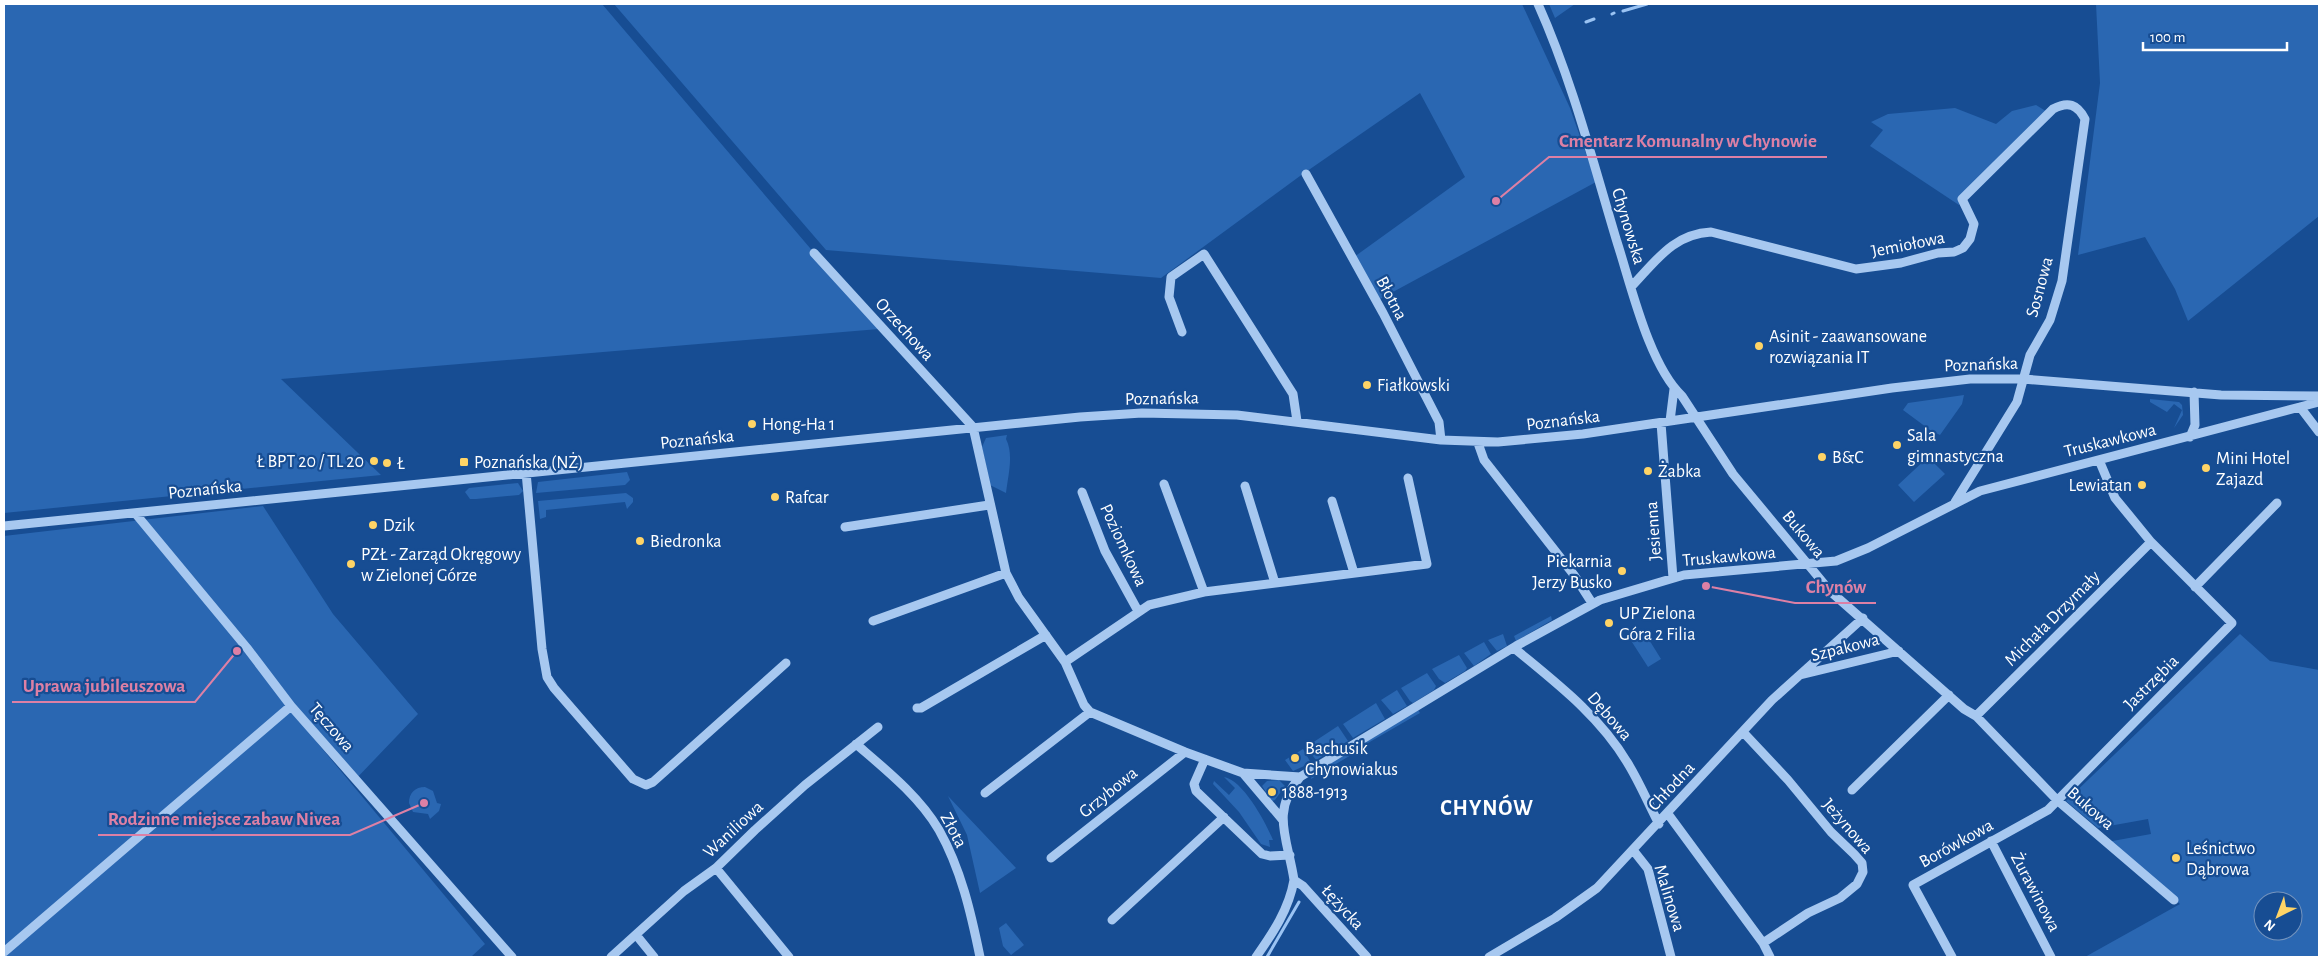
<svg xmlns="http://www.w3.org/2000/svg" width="2323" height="961" viewBox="0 0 2323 961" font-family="'Alegreya Sans',sans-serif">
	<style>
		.green { fill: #2a67b2; fill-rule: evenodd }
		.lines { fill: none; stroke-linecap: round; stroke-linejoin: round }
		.stream { stroke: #9ac3f3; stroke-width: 3 }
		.minor { stroke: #a7c8f0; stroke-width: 9 }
		.poi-dot { fill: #ffd466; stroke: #174d93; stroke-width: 2 }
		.labels { text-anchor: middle; stroke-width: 4.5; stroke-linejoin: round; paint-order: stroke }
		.street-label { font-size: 18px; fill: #fff; stroke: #174d93 }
		.poi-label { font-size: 18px; fill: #fff; stroke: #174d93; text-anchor: start }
		.district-label { font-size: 22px; font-weight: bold; letter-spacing: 1px; fill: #fff; stroke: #174d93 }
		.leader { fill: none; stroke: #dd80a5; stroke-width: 2 }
		.callout-dot { fill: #dd80a5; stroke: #174d93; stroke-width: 2 }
		.callout-label { font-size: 19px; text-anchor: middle; font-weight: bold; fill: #dd80a5; stroke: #174d93; stroke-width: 4.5; stroke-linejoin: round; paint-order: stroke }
	</style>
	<rect width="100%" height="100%" fill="#174d93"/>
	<path class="green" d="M4 4H602L879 329 281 379 381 475 4 513Z
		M614 4H1522L1570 108 1596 182 1380 299 1354 257 1465 177 1420 93 1300 176 1161 278 826 250Z
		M1549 4H1575L1555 18Z
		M2096 4H2319V216L2188 321 2175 289 2145 237 2078 255 2100 83Z
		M2036 105 2049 113 1959 205 1870 146 1883 130 1871 122 1888 114 1955 108 1996 124 2012 111Z
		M1964 395 1962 404 1940 435 1930 430 1903 410 1908 403Z
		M2150 399 2179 402 2182 405 2183 415 2174 428 2182 410 2174 404 2167 412 2150 402Z
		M1007 435 1006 439C1014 454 1008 476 1006 493L990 485 982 447 986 438Z
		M1928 457 1945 474 1914 502 1898 485Z
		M627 472 630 480 625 485 536 493 538 482Z
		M518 483 523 491 519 495 476 499H470L465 492 469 488Z
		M626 493 633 498V502L627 509 625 502 546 510V517L540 519 538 501Z
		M263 506 333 614 418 714 353 782 310 734 485 944 471 957H4V536Z
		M1551 616 1552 620 1516 641 1514 636Z
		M1643 630 1661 659 1648 667 1630 639Z
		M1503 634 1507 646 1497 651 1488 640Z
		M2240 634 2270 661 2319 670V957H2085L2180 904 2107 842 2151 834 2148 819 2098 828 2066 801ZM2263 901H2293V931H2263Z
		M1484 642 1491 654 1474 666 1464 653Z
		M1459 655 1467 668 1465 671 1445 683 1439 679 1432 669Z
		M1427 673 1436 686 1434 690 1413 703 1410 701 1401 688Z
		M1397 690 1407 706 1393 714 1381 700Z
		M1376 703 1385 719 1353 738 1343 724Z
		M1418 710 1420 713 1361 747 1362 744Z
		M1338 726 1348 741 1316 760 1306 747Z
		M1303 749 1311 763 1293 771 1285 760Z
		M1354 749 1356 752 1311 779 1312 774Z
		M1224 777C1243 780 1266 823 1273 840H1269L1270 847 1261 844 1239 812 1213 784 1214 781 1229 795 1235 788Z
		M1279 780 1285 786 1275 800 1272 801 1262 786 1267 781Z
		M425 787 433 791 437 803 441 804 439 811 430 819 428 814 413 812 409 803C409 793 415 787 425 787Z
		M948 796 1016 868 980 893 967 835Z
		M1006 923 1024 945 1011 955 1003 946 999 928Z"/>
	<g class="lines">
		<path class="stream" d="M1623 11 1647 4
			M1612 14 1614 13
			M1586 22 1594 19
			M1267 957 1299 902"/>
		<path class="minor" d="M1538 4C1572 80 1593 162 1617 242 1631 285 1649 365 1682 396L1733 474 1830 591 1964 709 1976 716 2057 800 2174 900
			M1306 174 1383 313 1439 422 1441 440
			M814 253 973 427 1006 573 1019 598 1065 662 1084 705 1090 712 1185 752 1243 773 1300 777
			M1631 287C1656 261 1673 234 1711 232L1856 269 1901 263 1938 253 1954 252 1963 248 1970 239 1974 224 1962 199 2053 109C2068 101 2077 104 2085 119L2062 281 2050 320 2030 355 2017 402 1955 502
			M1182 332 1169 297 1171 277 1204 254 1293 394 1297 421
			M2300 407 2319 432
			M1670 421 1674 389
			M1661 423 1673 578
			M2190 437 2195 425 2194 392
			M1478 443 1484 460 1574 575 1592 603
			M526 472 542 649 547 677 554 688 633 779 646 785 653 782 786 663
			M1164 484 1204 592
			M1245 486 1275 583
			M1082 492 1105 551 1138 611
			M1332 501 1354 573
			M135 513 247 648 291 706 512 957
			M4 526 1080 417 1142 413 1237 415 1441 440 1498 442 1583 434 1892 388 1970 379H2023L2221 395 2319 396
			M845 527 989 505
			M2195 587 2277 503
			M873 621 1006 573
			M1514 648C1555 682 1599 715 1627 762 1639 781 1648 803 1659 824
			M1065 662 1149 605 1204 592 1427 564 1408 478
			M1800 675 1899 651
			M917 708H921L1046 635
			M1976 716 2151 542
			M1743 732 1788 780 1831 832 1854 854 1862 863 1863 872 1857 884 1840 898 1808 913 1763 943
			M856 744C885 769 919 796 939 830 961 869 971 913 980 957
			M1205 759 1194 784 1196 791 1262 854 1270 856 1290 855
			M1243 773 1282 819
			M1852 790 1949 695
			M985 793 1090 712
			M1668 814 1763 943 1770 957
			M1991 841 2051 957
			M1633 850 1648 869 1671 957
			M1051 858 1185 752
			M716 868 789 957
			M1294 880 1303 886 1367 957
			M1112 920 1224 817
			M637 936 654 957
			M4 952 291 706
			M611 957 684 891 716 868 755 830 805 785 878 727
			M1256 957C1273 933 1289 909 1294 880 1288 839 1270 812 1300 777L1516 646 1600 600 1684 575 1836 561 1868 548 1980 491 2319 402
			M1489 957 1555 918 1597 888 1772 700 1863 618
			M1952 957 1913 885 2048 810 2232 623 2151 542 2115 498 2099 460"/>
	</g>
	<g class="poi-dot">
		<circle cx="1759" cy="346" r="5"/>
		<circle cx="1367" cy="385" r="5"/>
		<circle cx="752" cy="424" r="5"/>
		<circle cx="1897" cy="445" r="5"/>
		<circle cx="1822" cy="457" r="5"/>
		<circle cx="374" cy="461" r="5"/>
		<rect x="459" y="457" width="10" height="10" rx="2.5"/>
		<circle cx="387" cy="463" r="5"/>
		<circle cx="2206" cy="468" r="5"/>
		<circle cx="1648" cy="471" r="5"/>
		<circle cx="2142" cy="485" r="5"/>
		<circle cx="775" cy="497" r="5"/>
		<circle cx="373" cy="525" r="5"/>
		<circle cx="640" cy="541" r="5"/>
		<circle cx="351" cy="564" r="5"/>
		<circle cx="1622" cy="571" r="5"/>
		<circle cx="1609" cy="623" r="5"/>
		<circle cx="1295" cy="758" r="5"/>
		<circle cx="1272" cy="792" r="5"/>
		<circle cx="2176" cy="858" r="5"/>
	</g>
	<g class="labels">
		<g class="street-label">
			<text transform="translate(1629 226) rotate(73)" y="6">Chynowska</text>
			<text transform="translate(1908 244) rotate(-11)" y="6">Jemiołowa</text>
			<text transform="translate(2039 287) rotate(-75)" y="6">Sosnowa</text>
			<text transform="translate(1392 298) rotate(62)" y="6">Błotna</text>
			<text transform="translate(905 329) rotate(48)" y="6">Orzechowa</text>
			<text transform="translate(1981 364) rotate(-2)" y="6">Poznańska</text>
			<text transform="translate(1162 398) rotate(-1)" y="6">Poznańska</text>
			<text transform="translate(1563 420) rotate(-7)" y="6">Poznańska</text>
			<text transform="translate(697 439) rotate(-6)" y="6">Poznańska</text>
			<text transform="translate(2110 440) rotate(-14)" y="6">Truskawkowa</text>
			<text transform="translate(205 489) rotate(-6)" y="6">Poznańska</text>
			<text transform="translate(1653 531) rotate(-94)" y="6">Jesienna</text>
			<text transform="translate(1804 534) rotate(50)" y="6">Bukowa</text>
			<text transform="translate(1124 545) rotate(65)" y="6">Poziomkowa</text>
			<text transform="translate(1729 556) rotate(-5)" y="6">Truskawkowa</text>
			<text transform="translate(2052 618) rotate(-45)" y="6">Michała Drzymały</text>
			<text transform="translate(1845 647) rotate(-14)" y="6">Szpakowa</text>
			<text transform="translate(2151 682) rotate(-45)" y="6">Jastrzębia</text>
			<text transform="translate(1610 716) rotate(49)" y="6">Dębowa</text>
			<text transform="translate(332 727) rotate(49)" y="6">Tęczowa</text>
			<text transform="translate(1671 786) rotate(-47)" y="6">Chłodna</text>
			<text transform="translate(1108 792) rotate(-39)" y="6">Grzybowa</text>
			<text transform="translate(2091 808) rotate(41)" y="6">Bukowa</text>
			<text transform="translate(1848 826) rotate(49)" y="6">Jeżynowa</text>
			<text transform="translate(733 829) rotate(-43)" y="6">Waniliowa</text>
			<text transform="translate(954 830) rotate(62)" y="6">Złota</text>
			<text transform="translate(1956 843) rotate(-29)" y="6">Borówkowa</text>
			<text transform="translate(2036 892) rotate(62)" y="6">Żurawinowa</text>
			<text transform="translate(1670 898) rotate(73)" y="6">Malinowa</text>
			<text transform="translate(1343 907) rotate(48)" y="6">Łężycka</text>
		</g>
		<g class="poi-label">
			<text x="1769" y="342">Asinit - zaawansowane<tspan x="1769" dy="21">rozwiązania IT</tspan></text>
			<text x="1377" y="391">Fiałkowski</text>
			<text x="762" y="430">Hong-Ha 1</text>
			<text x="1907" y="441">Sala<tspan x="1907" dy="21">gimnastyczna</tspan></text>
			<text x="1832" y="463">B&amp;C</text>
			<text x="2216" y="464">Mini Hotel<tspan x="2216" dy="21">Zajazd</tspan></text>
			<text x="364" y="467" text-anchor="end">Ł BPT 20 / TL 20</text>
			<text x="474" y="468">Poznańska (NŻ)</text>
			<text x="397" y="469">Ł</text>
			<text x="1658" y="477">Żabka</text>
			<text x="2132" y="491" text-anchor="end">Lewiatan</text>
			<text x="785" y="503">Rafcar</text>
			<text x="383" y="531">Dzik</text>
			<text x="650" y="547">Biedronka</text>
			<text x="361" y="560">PZŁ - Zarząd Okręgowy<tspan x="361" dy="21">w Zielonej Górze</tspan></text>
			<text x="1612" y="567" text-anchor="end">Piekarnia<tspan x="1612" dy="21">Jerzy Busko</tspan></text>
			<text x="1619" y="619">UP Zielona<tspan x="1619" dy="21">Góra 2 Filia</tspan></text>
			<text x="1305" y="754">Bachusik<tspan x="1305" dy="21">Chynowiakus</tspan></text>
			<text x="1282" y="798">1888-1913</text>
			<text x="2186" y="854">Leśnictwo<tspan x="2186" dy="21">Dąbrowa</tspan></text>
		</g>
		<g class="district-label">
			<text x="1487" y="815">CHYNÓW</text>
		</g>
	</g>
	<path class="leader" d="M1496 201L1549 157H1827M1706 586L1795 603H1876M237 651L195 702H12M424 803L350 835H98"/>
	<g class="callout-dot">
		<circle cx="1496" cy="201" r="5"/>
		<circle cx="1706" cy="586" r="5"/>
		<circle cx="237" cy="651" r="5"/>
		<circle cx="424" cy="803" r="5"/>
	</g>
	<g class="callout-label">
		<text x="1688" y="147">Cmentarz Komunalny w Chynowie</text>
		<text x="1836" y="593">Chynów</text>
		<text x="104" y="692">Uprawa jubileuszowa</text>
		<text x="224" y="825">Rodzinne miejsce zabaw Nivea</text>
	</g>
	<rect width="2323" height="961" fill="none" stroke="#ffffff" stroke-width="10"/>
	<g transform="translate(2278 916) rotate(222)"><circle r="24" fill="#174d93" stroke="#7494be"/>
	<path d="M0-4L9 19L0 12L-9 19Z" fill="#ffd466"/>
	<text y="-8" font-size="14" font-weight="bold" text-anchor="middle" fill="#ffffff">N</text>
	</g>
	<path d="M2143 42v8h144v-8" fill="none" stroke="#ffffff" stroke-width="2.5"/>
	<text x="2150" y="42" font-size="15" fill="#ffffff" stroke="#174d93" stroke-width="4" paint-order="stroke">100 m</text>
</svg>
